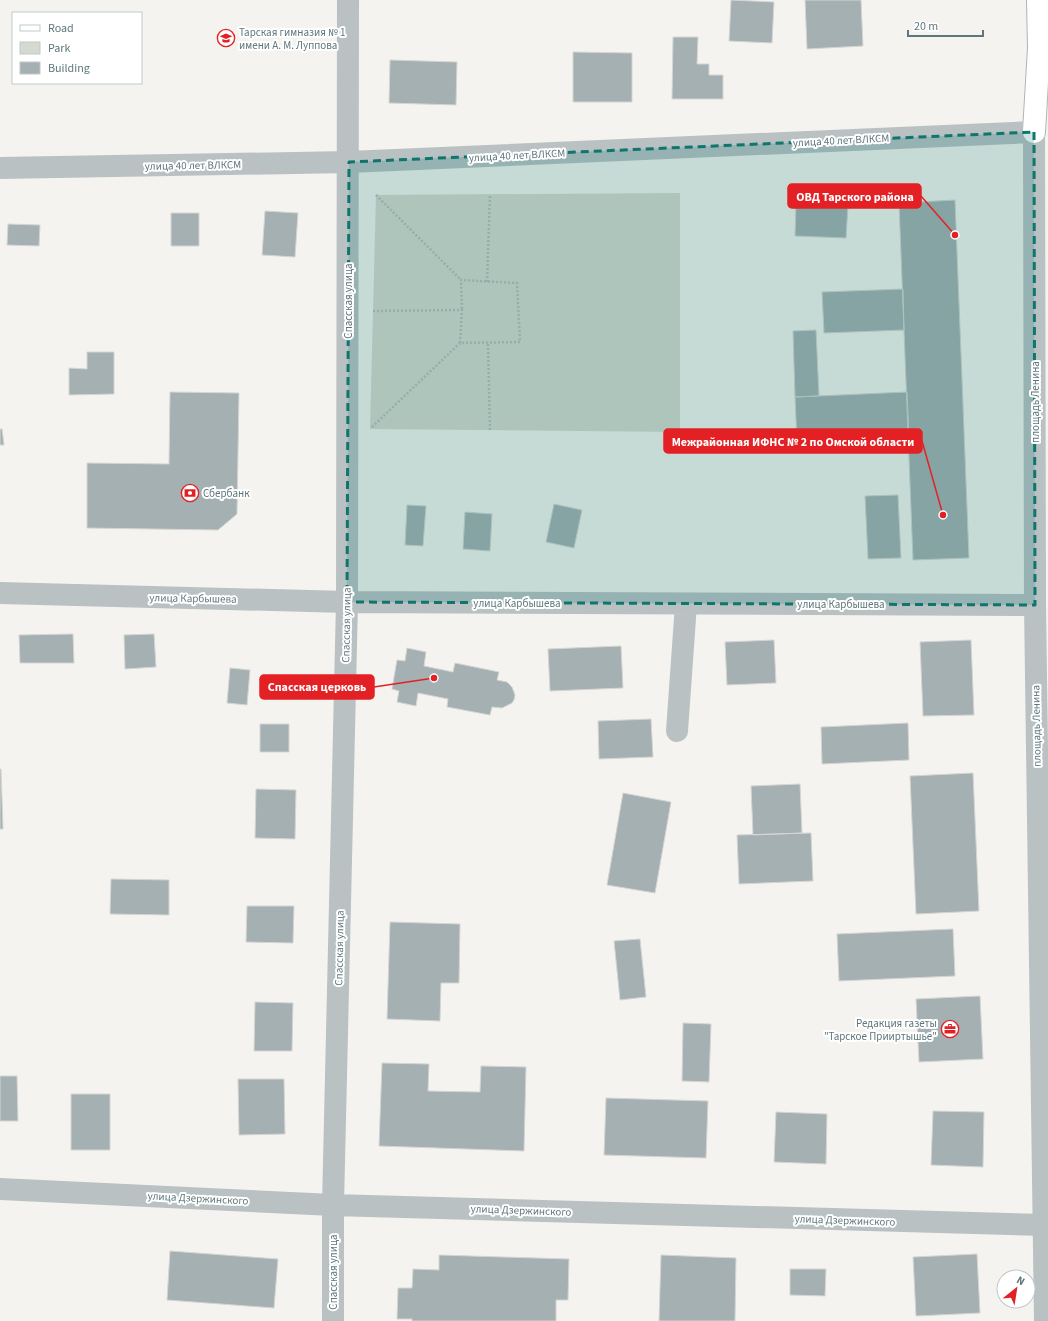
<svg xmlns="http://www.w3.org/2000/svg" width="1048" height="1321" viewBox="0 0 1048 1321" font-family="'Source Sans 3',sans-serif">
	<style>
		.green { fill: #d5d9cf }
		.building { fill: #a4b0b2; stroke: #d5d5d3 }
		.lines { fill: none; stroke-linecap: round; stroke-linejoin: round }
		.major-casing { stroke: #aeb5b7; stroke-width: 24 }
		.path { stroke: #b7bbbc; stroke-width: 2.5; stroke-dasharray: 2 2; stroke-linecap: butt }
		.minor { stroke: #bac1c3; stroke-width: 22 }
		.major { stroke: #fff; stroke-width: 22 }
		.marked { fill: #0f766e; fill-opacity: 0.2; stroke: #0f766e; stroke-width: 3; stroke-dasharray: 8 5; stroke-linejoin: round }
		.labels { text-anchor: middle; stroke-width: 4; stroke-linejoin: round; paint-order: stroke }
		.poi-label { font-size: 11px; fill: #5f777b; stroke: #fff; text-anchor: start }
		.street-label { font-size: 11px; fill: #5f777b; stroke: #fff }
		.leader { fill: none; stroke: #e32125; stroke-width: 1.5 }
		.callout-dot { fill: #e32125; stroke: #fff; stroke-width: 1.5 }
		.callout { fill: #e32125; stroke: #e32125; stroke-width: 1.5 }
		.callout-label { font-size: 12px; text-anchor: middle; font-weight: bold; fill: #fff }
	</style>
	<rect width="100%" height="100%" fill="#f4f3f0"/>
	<path class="green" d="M680 193V432L370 429 376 195Z"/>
	<path class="building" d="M731 0 774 2 772 43 729 41Z
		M805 0H861L863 46 807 49Z
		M673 37H698L697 64H709V75H723V99H672Z
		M573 52 632 53V102H573Z
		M390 60 457 62 456 105 389 103Z
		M955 200 969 558 913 560 899 203Z
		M796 203 848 205 846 238 795 236Z
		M265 211 298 213 295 257 262 255Z
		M171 213H199V246H171Z
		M8 224 40 225 39 246 7 245Z
		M903 289 904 330 824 333 822 292Z
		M816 330 819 396 795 397 793 331Z
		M87 352H114V394L69 395V368L87 369Z
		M170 392 239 393 237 514 218 530 87 528V463L169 464Z
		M907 392 909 437 797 441 795 397Z
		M0 429H2L4 445H0Z
		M898 495 901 558 868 559 865 496Z
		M554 504 582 510 574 548 546 542Z
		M407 505 426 506 423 546 405 545Z
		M465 512 492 514 490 551 463 549Z
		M73 634 74 663H20L19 635Z
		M154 634 156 667 125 669 124 635Z
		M774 640 776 683 727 685 725 642Z
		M971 640 974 715 923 716 920 642Z
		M621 646 623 688 550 691 548 649Z
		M407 648 426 652 424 666 453 672 455 663 499 672 497 680 507 682 512 687 515 695 514 700 512 703 502 708 492 707 490 715 447 707 448 699 418 693 416 706 397 702 399 691 392 689 397 660 405 661Z
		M230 668 250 670 247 705 227 703Z
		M651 719 653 757 599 759 598 721Z
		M908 723 909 760 822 764 821 727Z
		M260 724H289V752H260Z
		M1 769 3 829H0V769Z
		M973 773 979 911 916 914 910 776Z
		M800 784 802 833 753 835 751 786Z
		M256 789 296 790 295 839 255 838Z
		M623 793 671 802 655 893 607 885Z
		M811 833 813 881 739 884 737 835Z
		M111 879 169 880V915L110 914Z
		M247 906H294L293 943 246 942Z
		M390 922 460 924 459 983H441L440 1021 387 1019Z
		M953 929 955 976 839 981 837 934Z
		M640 939 646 997 620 1000 614 941Z
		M980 996 983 1059 919 1062 916 999Z
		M255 1002 293 1003 292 1051H254Z
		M683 1023 711 1024 709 1082 682 1081Z
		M382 1063 429 1064 428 1091 480 1092 481 1066 526 1067 524 1151 379 1146Z
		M0 1076H17L18 1121H0Z
		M238 1079H284L285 1134 239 1135Z
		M71 1094H110V1150H71Z
		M606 1098 708 1101 706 1158 604 1155Z
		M933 1111 984 1112 983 1167 931 1165Z
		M776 1112 827 1114 826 1164 774 1162Z
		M170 1251 278 1259 274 1308 167 1300Z
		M977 1254 980 1313 916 1316 913 1257Z
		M439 1255 569 1259 568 1300H556V1321H412V1319H397L398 1288H412L413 1269 439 1270Z
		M661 1255 736 1258 735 1321H659Z
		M790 1269H826L825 1296 790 1295Z"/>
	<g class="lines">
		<defs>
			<path id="major" d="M1034 132 1039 48 1038 0"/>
		</defs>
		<use href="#major" class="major-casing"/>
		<path class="path" d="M376 195 461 280
			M487 282 490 194
			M373 311 462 310 460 343 520 342 517 283 461 280 462 310
			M488 344 490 430
			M372 427 460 343"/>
		<path class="minor" d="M0 168 349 162 1034 132 1035 605 1045 1321
			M0 593 347 602 1035 605
			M677 731 686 604
			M0 1189 333 1205 1043 1225
			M333 1321V1205L347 602 348 0"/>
		<use href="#major" class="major"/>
	</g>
	<path class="marked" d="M1034 132 1035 605 347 602 349 162Z"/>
	<defs>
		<symbol id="school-ring" viewBox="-11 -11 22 22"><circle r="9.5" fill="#fff" stroke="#e32125" stroke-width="1.5"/><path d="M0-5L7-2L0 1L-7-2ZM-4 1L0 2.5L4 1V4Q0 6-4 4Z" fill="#e32125"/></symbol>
		<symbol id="bank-ring" viewBox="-11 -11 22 22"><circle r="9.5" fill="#fff" stroke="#e32125" stroke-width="1.5"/><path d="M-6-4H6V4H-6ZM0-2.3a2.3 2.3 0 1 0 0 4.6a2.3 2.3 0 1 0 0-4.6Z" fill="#e32125"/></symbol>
		<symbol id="office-ring" viewBox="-11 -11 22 22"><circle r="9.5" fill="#fff" stroke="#e32125" stroke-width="1.5"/><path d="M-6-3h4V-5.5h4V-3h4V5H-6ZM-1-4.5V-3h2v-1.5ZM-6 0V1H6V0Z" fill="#e32125"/></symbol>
	</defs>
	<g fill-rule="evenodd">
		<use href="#school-ring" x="216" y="28" width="20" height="20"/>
		<use href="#bank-ring" x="180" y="483" width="20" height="20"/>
		<use href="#office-ring" x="940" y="1019" width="20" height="20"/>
	</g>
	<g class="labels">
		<g class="poi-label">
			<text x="239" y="36">Тарская гимназия № 1<tspan x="239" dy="13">имени А. М. Луппова</tspan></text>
			<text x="203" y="497">Сбербанк</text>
			<text x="937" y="1027" text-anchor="end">Редакция газеты<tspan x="937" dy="13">"Тарское Прииртышье"</tspan></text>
		</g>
		<g class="street-label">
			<text transform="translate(841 140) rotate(-3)" y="4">улица 40 лет ВЛКСМ</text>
			<text transform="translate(517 155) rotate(-3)" y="4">улица 40 лет ВЛКСМ</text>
			<text transform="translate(193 165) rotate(-1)" y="4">улица 40 лет ВЛКСМ</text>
			<text transform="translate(348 301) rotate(-90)" y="4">Спасская улица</text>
			<text transform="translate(1035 402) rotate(-90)" y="4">площадь Ленина</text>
			<text transform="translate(193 598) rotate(1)" y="4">улица Карбышева</text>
			<text x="517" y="607">улица Карбышева</text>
			<text x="841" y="608">улица Карбышева</text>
			<text transform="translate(346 625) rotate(-89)" y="4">Спасская улица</text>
			<text transform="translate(1036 726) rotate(-91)" y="4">площадь Ленина</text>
			<text transform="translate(339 948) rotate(-89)" y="4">Спасская улица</text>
			<text transform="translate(198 1198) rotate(3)" y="4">улица Дзержинского</text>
			<text transform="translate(521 1210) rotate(2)" y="4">улица Дзержинского</text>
			<text transform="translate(845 1220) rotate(2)" y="4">улица Дзержинского</text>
			<text transform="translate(333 1272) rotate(-90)" y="4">Спасская улица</text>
		</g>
	</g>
	<path class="leader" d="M955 235L921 196M943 515L922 441M434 678L374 687"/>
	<g class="callout-dot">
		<circle cx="955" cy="235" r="4"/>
		<circle cx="943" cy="515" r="4"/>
		<circle cx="434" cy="678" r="4"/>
	</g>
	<g class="callout">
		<rect x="788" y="184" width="133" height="24" rx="4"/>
		<rect x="664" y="429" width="258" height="24" rx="4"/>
		<rect x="260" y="675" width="114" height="24" rx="4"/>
	</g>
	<g class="callout-label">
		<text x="855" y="201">ОВД Тарского района</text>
		<text x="793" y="446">Межрайонная ИФНС № 2 по Омской области</text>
		<text x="317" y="691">Спасская церковь</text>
	</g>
	<rect x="12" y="12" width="130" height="72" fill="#ffffff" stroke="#bfc9ca"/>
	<rect x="20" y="25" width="20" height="6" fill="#ffffff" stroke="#bfc9ca"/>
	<text x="48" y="32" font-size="12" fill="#5f777b">Road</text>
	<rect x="20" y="42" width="20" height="12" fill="#d5d9cf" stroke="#bfc9ca"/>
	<text x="48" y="52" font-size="12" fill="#5f777b">Park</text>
	<rect x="20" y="62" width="20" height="12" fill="#a4b0b2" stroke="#bfc9ca"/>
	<text x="48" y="72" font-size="12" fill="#5f777b">Building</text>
	<g transform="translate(1016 1289) rotate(30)"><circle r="19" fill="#ffffff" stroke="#bfc9ca"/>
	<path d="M0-3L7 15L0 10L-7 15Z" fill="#e32125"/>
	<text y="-6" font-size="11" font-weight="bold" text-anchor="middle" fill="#5f777b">N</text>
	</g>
	<path d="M908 30v6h75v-6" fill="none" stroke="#5f777b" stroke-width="2"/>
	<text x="914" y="30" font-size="12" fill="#5f777b" stroke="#ffffff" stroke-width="3" paint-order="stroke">20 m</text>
</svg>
